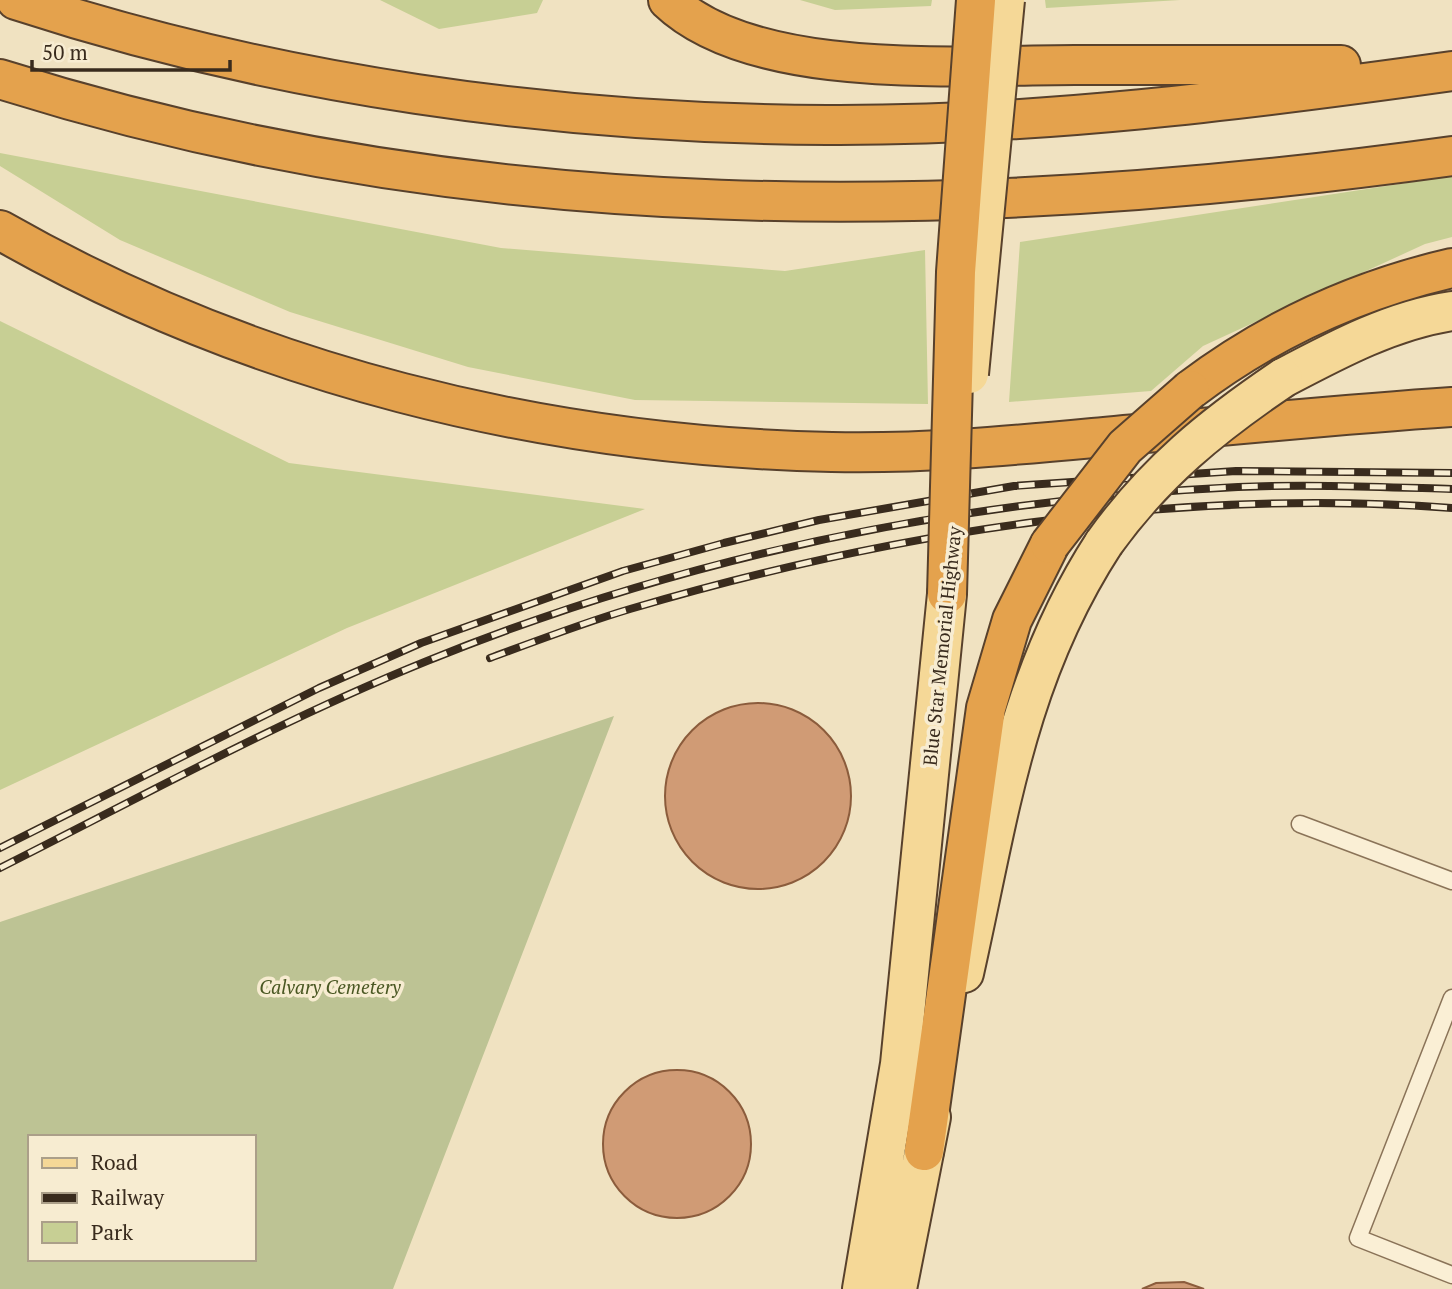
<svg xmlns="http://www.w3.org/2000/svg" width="1452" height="1289" viewBox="0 0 1452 1289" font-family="'PT Serif',serif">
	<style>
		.green { fill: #c7cf94 }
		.cemetery { fill: #bdc394; fill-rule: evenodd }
		.building { fill: #d09b75; stroke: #8b5c3c; stroke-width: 2 }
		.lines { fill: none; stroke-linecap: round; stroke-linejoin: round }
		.lane-casing { stroke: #8a7358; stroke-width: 19 }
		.primary-casing { stroke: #58412c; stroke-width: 42 }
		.highway-casing { stroke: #58412c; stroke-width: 42 }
		.lane { stroke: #faefd5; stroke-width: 16 }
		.primary { stroke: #f5d897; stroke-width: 38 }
		.highway { stroke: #e4a24d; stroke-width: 38 }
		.rail-casing { stroke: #392b1d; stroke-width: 8 }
		.rail { stroke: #f7ecd1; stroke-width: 5; stroke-dasharray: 16; stroke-linecap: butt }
		.primary-bridge-casing { stroke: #58412c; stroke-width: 42; stroke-linecap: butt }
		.highway-bridge-casing { stroke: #58412c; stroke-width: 42; stroke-linecap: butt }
		.primary-bridge { stroke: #f5d897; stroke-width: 38 }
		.highway-bridge { stroke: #e4a24d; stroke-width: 38 }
		.labels { text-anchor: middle; stroke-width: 7; stroke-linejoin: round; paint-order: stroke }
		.street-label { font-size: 19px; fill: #392b1d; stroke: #f7ecd1 }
		.park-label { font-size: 19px; font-style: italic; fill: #495722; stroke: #f7ecd1 }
	</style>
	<rect width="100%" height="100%" fill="#f0e2c1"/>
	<path class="green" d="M380 0H543L537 13 439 29Z
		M800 0H932L931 6 835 10Z
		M1045 0H1180L1046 8Z
		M0 153 501 248 785 271 925 250 928 404 635 400 468 367 290 312 120 240 0 166Z
		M1452 176V237L1425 244 1203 346 1151 391 1009 402 1020 242Z
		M0 321 289 463 645 509 347 628 0 790Z"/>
	<path class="cemetery" d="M614 716 393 1289H0V922ZM30 1137H254V1259H30Z"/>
	<path class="building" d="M665 796a93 93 0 1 1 186 0a93 93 0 1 1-186 0Z
		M603 1144a74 74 0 1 1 148 0a74 74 0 1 1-148 0Z
		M1184 1282 1204 1289H1142L1156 1283Z"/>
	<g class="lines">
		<defs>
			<path id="lane" d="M1300 824 1452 881
				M1452 998 1358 1238 1452 1275"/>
			<path id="primary" d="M1283 378C1336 350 1392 320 1452 311
				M964 973C999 818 1015 680 1104 543
				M862 1289 900 1064 947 594
				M897 1289 931 1117"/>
			<path id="highway" d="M16 0C276 85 554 124 828 125 1037 126 1245 100 1452 71
				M668 0C754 82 962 65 1075 65 1164 65 1253 65 1341 65
				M0 79C478 230 960 224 1452 156
				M0 230C252 374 542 446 832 452 919 454 1007 446 1093 438 1213 427 1332 415 1452 407
				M1190 390C1268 331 1357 290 1452 268
				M924 1151 986 708 1012 620 1050 544"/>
		</defs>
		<use href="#lane" class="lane-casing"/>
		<use href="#primary" class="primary-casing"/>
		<use href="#highway" class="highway-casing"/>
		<use href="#lane" class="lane"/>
		<use href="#primary" class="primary"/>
		<use href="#highway" class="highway"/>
		<defs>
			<path id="rail" d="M490 658C536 641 583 623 630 609 894 531 1176 488 1452 508
				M0 848 319 688 421 643 623 571 724 543 819 520 1014 486 1236 471 1452 473
				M0 868C141 797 281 720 427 661 688 555 957 500 1238 487 1309 484 1381 487 1452 489"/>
		</defs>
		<use href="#rail" class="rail-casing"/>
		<use href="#rail" class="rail"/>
		<defs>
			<path id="primary-bridge" d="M969 374 1005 0
				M1104 543C1155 472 1212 426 1283 378"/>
			<path id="highway-bridge" d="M1050 544 1125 447 1190 390
				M947 594 956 272 976 0"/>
		</defs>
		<use href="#primary-bridge" class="primary-bridge-casing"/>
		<use href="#highway-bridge" class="highway-bridge-casing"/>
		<use href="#primary-bridge" class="primary-bridge"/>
		<use href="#highway-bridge" class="highway-bridge"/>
	</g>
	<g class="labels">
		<g class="street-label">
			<text transform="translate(942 646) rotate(-84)" y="7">Blue Star Memorial Highway</text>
		</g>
		<g class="park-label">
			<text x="330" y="994">Calvary Cemetery</text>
		</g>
	</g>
	<rect x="28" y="1135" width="228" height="126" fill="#f7ecd1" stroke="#ab9f89" stroke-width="2"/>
	<rect x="42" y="1158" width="35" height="10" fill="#f5d897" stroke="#ab9f89" stroke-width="2"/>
	<text x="91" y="1170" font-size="21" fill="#392b1d">Road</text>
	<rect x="42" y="1193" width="35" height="10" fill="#392b1d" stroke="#ab9f89" stroke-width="2"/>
	<text x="91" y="1205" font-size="21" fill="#392b1d">Railway</text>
	<rect x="42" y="1222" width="35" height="21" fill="#c7cf94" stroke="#ab9f89" stroke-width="2"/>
	<text x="91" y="1240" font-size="21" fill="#392b1d">Park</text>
	<path d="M32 60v10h198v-10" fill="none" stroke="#392b1d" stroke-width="3.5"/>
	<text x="42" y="60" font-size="21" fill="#392b1d" stroke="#f7ecd1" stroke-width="5" paint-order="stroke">50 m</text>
</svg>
